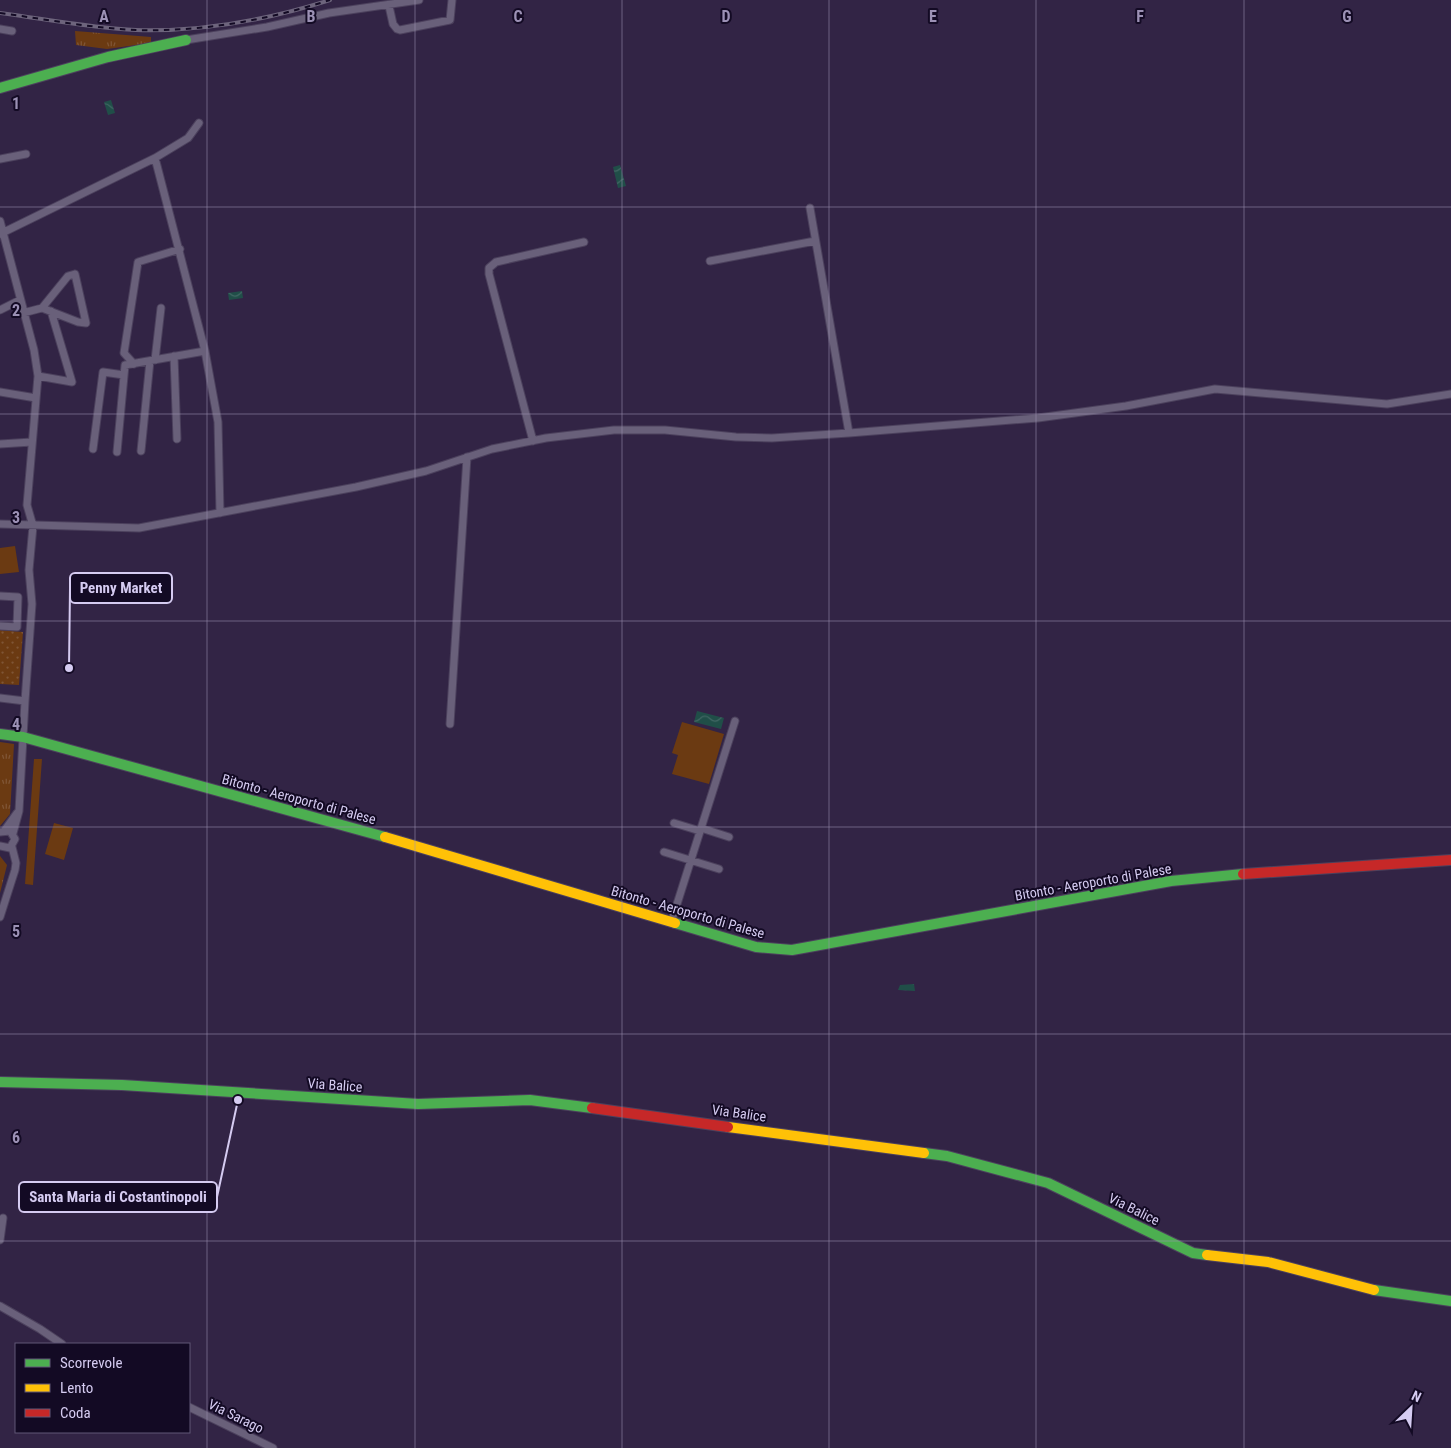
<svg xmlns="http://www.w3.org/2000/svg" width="1451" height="1448" viewBox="0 0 1451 1448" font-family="'Roboto Condensed',sans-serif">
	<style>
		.grass { fill: url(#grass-tufts) }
		.park { fill: url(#park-dots) }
		.garden { fill: #6b3a12 }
		.water { fill: url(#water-waves) }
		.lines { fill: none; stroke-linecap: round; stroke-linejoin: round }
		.street-casing { stroke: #4c415d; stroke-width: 9 }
		.fast-casing { stroke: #4c415d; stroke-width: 12 }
		.slow-casing { stroke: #4c415d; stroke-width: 12 }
		.jam-casing { stroke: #4c415d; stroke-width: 12 }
		.street { stroke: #69607a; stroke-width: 7 }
		.fast { stroke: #4caf50; stroke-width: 10 }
		.slow { stroke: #ffc107; stroke-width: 10 }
		.jam { stroke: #c62828; stroke-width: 10 }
		.rail-casing { stroke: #6d647c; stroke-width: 4 }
		.rail { stroke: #130a24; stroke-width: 2; stroke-dasharray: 5.5; stroke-linecap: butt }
		.grid { fill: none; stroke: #9c91b5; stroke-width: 1; stroke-opacity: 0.55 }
		.labels { text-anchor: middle; stroke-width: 4; stroke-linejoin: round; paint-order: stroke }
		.street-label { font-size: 14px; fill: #d5cbf1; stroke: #130a24 }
		.grid-label { font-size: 16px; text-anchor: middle; font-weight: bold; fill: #9c91b5; stroke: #130a24; stroke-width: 4; stroke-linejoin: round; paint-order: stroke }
		.leader { fill: none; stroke: #d5cbf1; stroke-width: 2 }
		.callout-dot { fill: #d5cbf1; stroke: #130a24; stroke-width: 2 }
		.callout { fill: #130a24; stroke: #d5cbf1; stroke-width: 2 }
		.callout-label { font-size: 15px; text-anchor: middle; font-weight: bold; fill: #d5cbf1 }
	</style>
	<defs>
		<pattern id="grass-tufts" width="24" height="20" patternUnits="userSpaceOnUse" patternTransform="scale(1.25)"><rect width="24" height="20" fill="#6b3a12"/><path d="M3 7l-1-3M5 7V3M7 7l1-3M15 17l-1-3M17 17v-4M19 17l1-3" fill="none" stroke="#7f5535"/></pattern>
		<pattern id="park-dots" width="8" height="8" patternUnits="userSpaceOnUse" patternTransform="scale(1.25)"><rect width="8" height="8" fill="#6b3a12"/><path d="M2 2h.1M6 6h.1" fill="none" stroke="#7f5535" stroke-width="1.8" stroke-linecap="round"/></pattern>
		<pattern id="water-waves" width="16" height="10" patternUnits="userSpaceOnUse" patternTransform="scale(1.25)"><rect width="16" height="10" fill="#204e48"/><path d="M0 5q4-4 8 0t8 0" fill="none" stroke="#406663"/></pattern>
	</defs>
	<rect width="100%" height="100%" fill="#322445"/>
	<path class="grass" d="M75 31 151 37V43L107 49 76 45Z
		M0 742 14 744 10 814 0 826Z
		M0 856 7 865 0 893Z"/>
	<path class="park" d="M0 630 23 632 19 685 0 684Z"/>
	<path class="garden" d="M15 546 19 572 0 574V548Z
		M682 722 724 734 709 784 672 774 678 755 672 753Z
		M34 759H42L33 885 25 884Z
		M54 823 73 828 64 860 45 854Z"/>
	<path class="water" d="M111 100 115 113 108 115 104 102Z
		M620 165 626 186 618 188 613 167Z
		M242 291 243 298 229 300 228 293Z
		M697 711 724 718 721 729 694 722Z
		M914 984 915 991 898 990 900 985Z"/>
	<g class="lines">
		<defs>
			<path id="street" d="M389 6 393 24 397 29 400 30 450 20 452 0
				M0 29 12 31
				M186 40 267 27 329 13 419 0
				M155 158 205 351 218 422 220 513
				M0 159 26 154
				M810 208 849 433
				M0 221 34 350 38 376 27 505 33 526 29 570 32 604 25 701
				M0 234 155 158 188 138 199 123
				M710 261 815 241
				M0 310 20 300
				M23 313 42 308 78 322 86 323 75 274 68 276 42 308
				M174 356 177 439
				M155 360 161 308
				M134 364 124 353 138 262 180 249
				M38 376 72 382 51 311
				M0 392 36 398
				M533 441 489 274V268L496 262 584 242
				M0 444 32 442
				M93 449 103 372 124 375
				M141 451 150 361
				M117 452 125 365 205 351
				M0 524 139 528 356 487 426 471 492 449 546 438 614 430H665L736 437 772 438 849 433 1038 418 1126 406 1215 389 1387 404 1451 394
				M0 596 18 597 17 627 0 626
				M0 698 25 701 19 811 13 833
				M450 724 467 457
				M674 823 700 831
				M701 828 729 837
				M4 831 17 813
				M0 832 10 831 15 839 10 848 0 846
				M664 852 719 869
				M0 917 15 870 16 863 12 847
				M671 923 735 721
				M0 1240 3 1218
				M0 1306 40 1329 62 1344
				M189 1407 273 1448"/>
			<path id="fast" d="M0 88 108 57 186 40
				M0 734 23 737 385 837
				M675 923 756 947 792 950 1171 881 1243 874
				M0 1082 122 1085 418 1104 530 1100 592 1108
				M924 1153 947 1156 1048 1183 1193 1253 1207 1255
				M1374 1290 1451 1301"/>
			<path id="slow" d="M385 837 675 923
				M728 1127 924 1153
				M1207 1255 1268 1262 1374 1290"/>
			<path id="jam" d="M1243 874 1451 860
				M592 1108 728 1127"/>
		</defs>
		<use href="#street" class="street-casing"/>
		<use href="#fast" class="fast-casing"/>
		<use href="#slow" class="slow-casing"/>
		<use href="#jam" class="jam-casing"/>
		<use href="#street" class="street"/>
		<use href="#fast" class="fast"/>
		<use href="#slow" class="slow"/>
		<use href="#jam" class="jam"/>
		<defs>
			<path id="rail" d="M0 13C45 19 90 28 136 30 203 32 267 20 330 0"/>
		</defs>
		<use href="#rail" class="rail-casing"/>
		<use href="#rail" class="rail"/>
	</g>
	<path class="grid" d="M207 0V1448M415 0V1448M622 0V1448M829 0V1448M1036 0V1448M1244 0V1448M0 207H1451M0 414H1451M0 621H1451M0 827H1451M0 1034H1451M0 1241H1451"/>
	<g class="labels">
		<g class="street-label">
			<text transform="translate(299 799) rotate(15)" y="5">Bitonto - Aeroporto di Palese</text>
			<text transform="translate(1093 882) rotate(-10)" y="5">Bitonto - Aeroporto di Palese</text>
			<text transform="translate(688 912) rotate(16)" y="5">Bitonto - Aeroporto di Palese</text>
			<text transform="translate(335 1085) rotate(4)" y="5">Via Balice</text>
			<text transform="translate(739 1113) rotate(8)" y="5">Via Balice</text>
			<text transform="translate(1134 1209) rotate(26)" y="5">Via Balice</text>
			<text transform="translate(236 1416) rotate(26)" y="5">Via Sarago</text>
		</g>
	</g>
	<g class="grid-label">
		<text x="104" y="22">A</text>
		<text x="311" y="22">B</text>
		<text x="518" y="22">C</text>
		<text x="726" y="22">D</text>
		<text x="933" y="22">E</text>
		<text x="1140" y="22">F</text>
		<text x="1347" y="22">G</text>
		<text x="16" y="109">1</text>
		<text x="16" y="316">2</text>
		<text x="16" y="523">3</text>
		<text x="16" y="730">4</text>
		<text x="16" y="937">5</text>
		<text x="16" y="1143">6</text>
	</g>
	<path class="leader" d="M69 668L70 588M238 1100L217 1197"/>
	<g class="callout-dot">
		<circle cx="69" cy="668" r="5"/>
		<circle cx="238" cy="1100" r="5"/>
	</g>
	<g class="callout">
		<rect x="70" y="573" width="102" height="30" rx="5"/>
		<rect x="19" y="1182" width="198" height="30" rx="5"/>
	</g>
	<g class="callout-label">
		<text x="121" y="593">Penny Market</text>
		<text x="118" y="1202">Santa Maria di Costantinopoli</text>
	</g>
	<rect x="15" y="1343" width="175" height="90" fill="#130a24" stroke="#615776"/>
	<rect x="25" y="1359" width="25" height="8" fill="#4caf50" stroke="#615776"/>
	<text x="60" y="1368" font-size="15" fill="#d5cbf1">Scorrevole</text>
	<rect x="25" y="1384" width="25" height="8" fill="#ffc107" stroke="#615776"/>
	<text x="60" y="1393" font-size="15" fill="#d5cbf1">Lento</text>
	<rect x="25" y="1409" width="25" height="8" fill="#c62828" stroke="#615776"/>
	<text x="60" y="1418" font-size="15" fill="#d5cbf1">Coda</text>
	<g transform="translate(1411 1408) rotate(25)" stroke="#130a24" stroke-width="4" paint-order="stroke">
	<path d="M0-4L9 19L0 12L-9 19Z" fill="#d5cbf1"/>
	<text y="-8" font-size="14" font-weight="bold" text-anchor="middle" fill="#d5cbf1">N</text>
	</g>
</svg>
